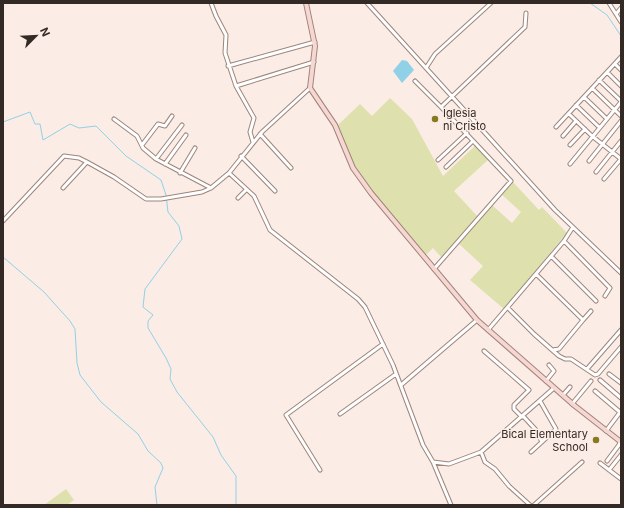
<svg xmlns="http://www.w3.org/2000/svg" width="624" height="508" viewBox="0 0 624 508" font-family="Inter,sans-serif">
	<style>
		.green { fill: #dee1ae }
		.water { fill: #90d1e8 }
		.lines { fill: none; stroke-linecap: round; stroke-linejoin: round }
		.stream { stroke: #90d1e8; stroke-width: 1 }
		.street-casing { stroke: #9c857c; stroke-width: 5 }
		.secondary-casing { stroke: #9c857c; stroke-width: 6 }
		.street { stroke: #fff; stroke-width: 3 }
		.secondary { stroke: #f8d7d3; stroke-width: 4 }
		.poi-dot { fill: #867a20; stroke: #fbece5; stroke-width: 1.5 }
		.labels { text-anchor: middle; stroke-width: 3; stroke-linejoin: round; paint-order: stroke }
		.poi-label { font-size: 11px; fill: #332925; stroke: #fbece5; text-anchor: start }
	</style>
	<rect width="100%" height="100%" fill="#fbece5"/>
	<path class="green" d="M390 98 412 119 443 176 476 145 489 159 454 191 478 217 442 258 433 248 425 256 372 192 353 165 337 126 360 104 372 116Z
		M512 181 539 210 542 207 567 233 504 309 470 280 483 266 458 243 492 205 512 223 521 212 501 194Z
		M66 489 74 500 67 505H44Z"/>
	<path class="water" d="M402 60 407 61 414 70 402 83 393 71Z"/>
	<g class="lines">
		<path class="stream" d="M590 3 607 15 621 36
			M3 122 30 112 35 124H40L43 140 70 124 79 128 96 126 126 156 161 180 166 195 168 212 179 226 182 239 145 289 143 307 153 315 148 321V328L166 358 171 369 170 379 177 392 213 437 221 455 236 476V505
			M3 257 44 292 70 321 75 329 77 363 80 375 101 402 138 434 148 451 161 463 163 468 155 487 157 505"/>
		<defs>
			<path id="street" d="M211 3 216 16 226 35 225 53 236 86
				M367 3 555 210 621 273
				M609 3 621 22
				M616 14 621 8
				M615 64 621 70
				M228 66 315 42
				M426 68 435 54 491 3
				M607 72 621 86
				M599 80 621 101
				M415 81 441 107
				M592 88 621 116
				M584 97 607 119
				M576 105 599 127
				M569 114 592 136 621 159
				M114 119 137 136 143 148 156 159 211 188
				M556 127 621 57
				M260 134 291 168
				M563 136 576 121
				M253 142 250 132 254 118 236 86 314 62
				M142 145 158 124 165 126 172 116
				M570 145 585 129
				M241 156 275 191
				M156 159 182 125
				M438 160 467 133
				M589 161 621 121
				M165 164 186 135
				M570 164 621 102
				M446 167 473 141
				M596 172 621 141
				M180 173 195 148
				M229 173 254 196 270 230 358 299 365 307 393 365 423 445 433 462 451 505
				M604 179 621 159
				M63 188 87 162
				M238 198 246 190
				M3 221 64 156 79 158 87 162 114 177 146 199H161L202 192 211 188 229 173 262 132 310 88
				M564 241 610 288 605 296
				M551 256 596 301
				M434 269 511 181 441 107 525 27 526 13
				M536 274 583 320 559 349 553 350
				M508 308 534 334 559 356 565 359H571L595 375 598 374 621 347
				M583 320 591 311
				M488 330 564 241 573 227
				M484 351 529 390 514 405V409L522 417
				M587 369 621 330
				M609 374 621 383
				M600 380 621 398
				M546 381 554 371 549 365
				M401 385 477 320
				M595 391 621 413
				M563 395 570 387
				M572 404 591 381
				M340 414 396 374
				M523 416 536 430 542 442
				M606 431 621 411
				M481 452 485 462 495 469 509 486 530 505
				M531 452 556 429 540 401
				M607 461 619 445 620 441
				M433 462 449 464 481 452 554 388
				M600 463 621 479
				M320 470 286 415 383 344
				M609 470 621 455
				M534 505 582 462"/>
			<path id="secondary" d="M306 3 315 46 310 88 335 125 353 168 371 193 477 320 575 406 621 442"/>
		</defs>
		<use href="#street" class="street-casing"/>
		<use href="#secondary" class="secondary-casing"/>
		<use href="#street" class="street"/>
		<use href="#secondary" class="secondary"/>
	</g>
	<g class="poi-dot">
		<circle cx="435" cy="119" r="4"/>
		<circle cx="596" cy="440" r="4"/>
	</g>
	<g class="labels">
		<g class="poi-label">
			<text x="443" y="117">Iglesia<tspan x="443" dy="13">ni Cristo</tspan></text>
			<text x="588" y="438" text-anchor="end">Bical Elementary<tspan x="588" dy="13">School</tspan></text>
		</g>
	</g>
	<rect width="624" height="508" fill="none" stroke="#332925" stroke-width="8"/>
	<g transform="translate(36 36) rotate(66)" stroke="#fbece5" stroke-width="3" paint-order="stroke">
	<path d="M0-3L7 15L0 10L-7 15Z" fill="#332925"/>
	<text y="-6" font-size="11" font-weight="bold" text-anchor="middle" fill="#332925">N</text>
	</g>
</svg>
